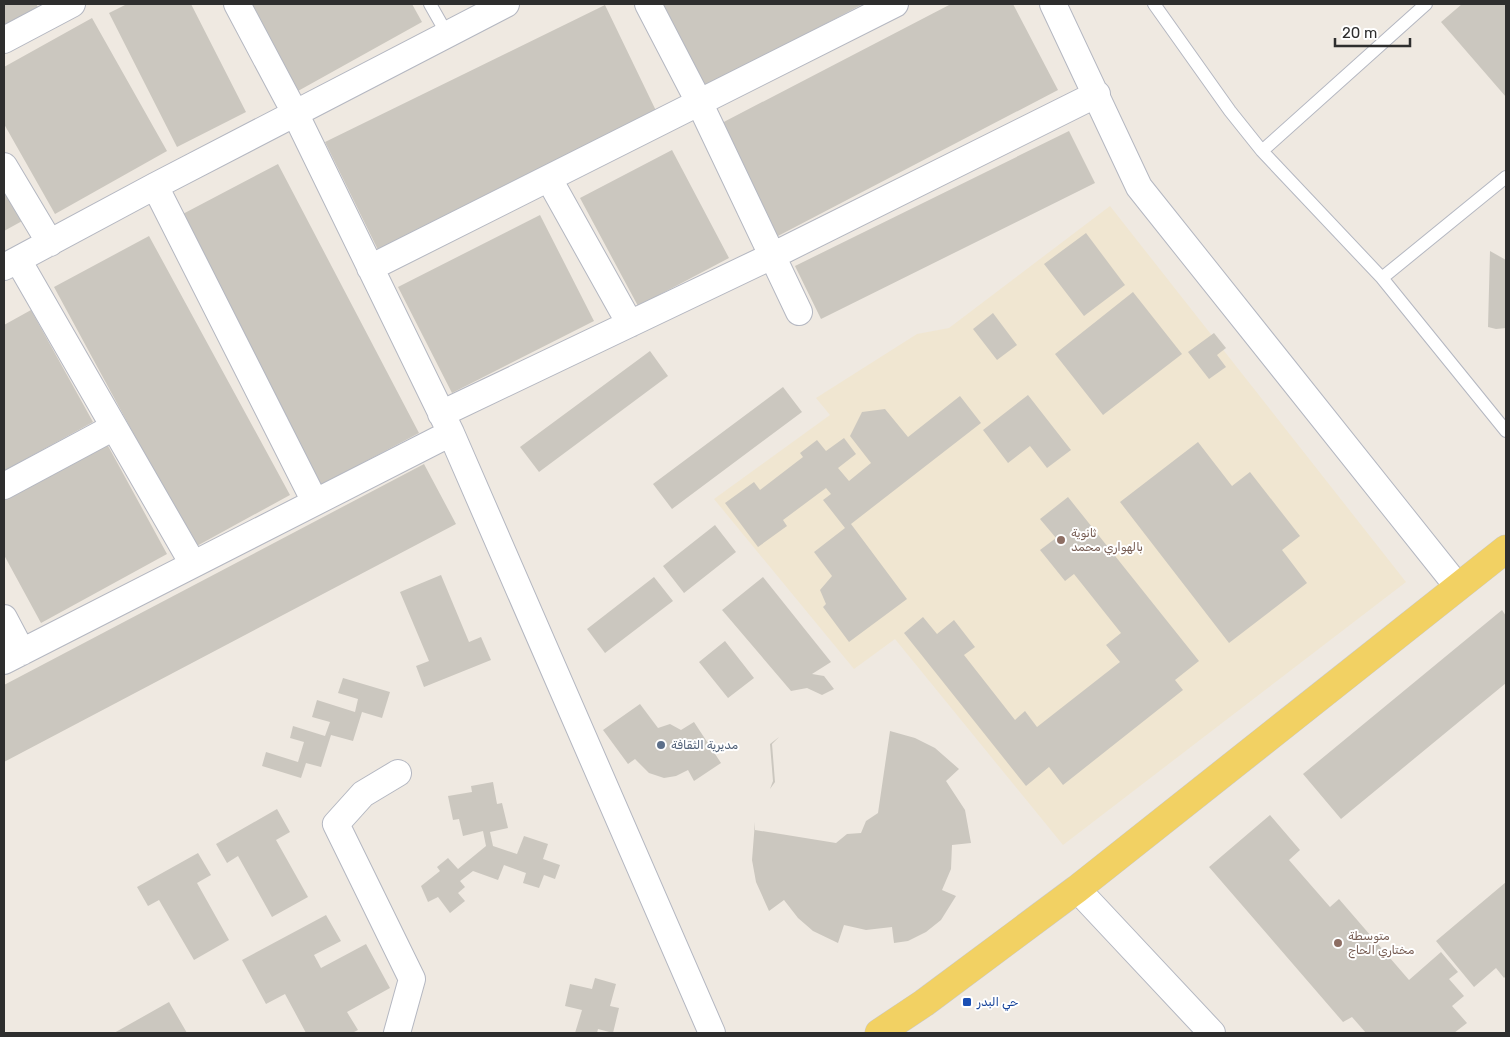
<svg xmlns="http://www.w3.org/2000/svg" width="1510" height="1037" viewBox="0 0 1510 1037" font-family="Rubik,Vazirmatn,sans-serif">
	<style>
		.education { fill: #f0e6d1 }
		.building { fill: #cbc7bf }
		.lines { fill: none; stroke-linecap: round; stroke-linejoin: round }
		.lane-casing { stroke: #b4b7c1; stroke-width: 14 }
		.street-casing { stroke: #b4b7c1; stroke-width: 28 }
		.primary-casing { stroke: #c9c9c9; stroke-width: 29 }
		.lane { stroke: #fff; stroke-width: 12 }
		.street { stroke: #fff; stroke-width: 26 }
		.primary { stroke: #f2d163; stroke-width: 28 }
		.education-dot { fill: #8d6e63; stroke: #fff; stroke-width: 2 }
		.service-dot { fill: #5c6f8a; stroke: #fff; stroke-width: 2 }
		.transit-dot { fill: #1a4fb4; stroke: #fff; stroke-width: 2 }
		.labels { text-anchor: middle; stroke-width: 4; stroke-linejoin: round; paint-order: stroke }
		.education-label { font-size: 12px; fill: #785e54; stroke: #fff; text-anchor: start }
		.service-label { font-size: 12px; fill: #4e5e75; stroke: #fff; text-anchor: start }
		.transit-label { font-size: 12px; fill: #164399; stroke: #fff; text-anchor: start }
	</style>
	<rect width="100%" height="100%" fill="#efe9e1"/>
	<path class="education" d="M1110 206 1406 582 1063 845 895 639 854 669 714 499 830 415 816 398 917 334 949 328Z"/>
	<path class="building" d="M4 4H36L38 7 4 25Z
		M127 4H191L246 112 177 147 109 13Z
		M250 4H412L422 22 298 91Z
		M662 4H863L706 87Z
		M951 4H1013L1058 90 776 237 718 125Z
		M1462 4H1506V97L1441 22Z
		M605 5 660 119 381 256 325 142Z
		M92 18 167 151 55 214 4 124V67Z
		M1069 131 1095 183 821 319 795 266Z
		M672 150 729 258 638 306 580 198Z
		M278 164 419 433 321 485 179 216Z
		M4 184 24 220 4 231Z
		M540 215 594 321 452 393 398 287Z
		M1086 233 1125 285 1084 316 1044 264Z
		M149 236 290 495 195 547 54 287Z
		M1490 251 1506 260V328L1496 329 1488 327Z
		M1133 292 1182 354 1103 415 1055 354Z
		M31 310 93 422 4 471V325Z
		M993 313 1017 345 997 360 973 329Z
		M1214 333 1226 348 1217 355 1226 367 1209 379 1188 352Z
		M650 351 668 376 539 472 520 447Z
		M783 387 802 412 672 509 653 484Z
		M1028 395 1071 450 1047 468 1030 446 1008 463 983 430Z
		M960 396 981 423 851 524 907 599 849 642 823 607 826 604 820 590 832 576 814 552 845 528 823 500 831 494 826 488 783 520 787 526 758 547 725 503 754 482 760 490 803 457 800 453 817 440 826 451 844 438 856 454 838 468 849 481 871 463 850 436 862 412 885 409 908 437Z
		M1198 442 1232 486 1250 472 1300 536 1282 550 1307 583 1229 643 1120 502Z
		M107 444 167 554 41 623 4 555V500Z
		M424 464 456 524 4 762V685Z
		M1068 497 1199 661 1175 680 1183 690 1063 785 1049 767 1026 786 904 633 923 617 937 634 954 620 975 647 964 655 1015 720 1025 711 1037 727 1120 662 1106 645 1121 633 1074 574 1065 581 1040 550 1056 538 1040 519Z
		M715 525 736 552 684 593 663 566Z
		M441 575 469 642 481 637 491 660 424 687 416 666 429 661 400 592Z
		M654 577 673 601 605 653 587 629Z
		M763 577 831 662 812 674 824 676 834 689 822 695 807 688 791 691 722 610Z
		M1502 610 1506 616V683L1341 819 1303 774Z
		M725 641 754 678 728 698 699 662Z
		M343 678 390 692 382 718 362 712 353 741 331 735 321 767 306 763 301 778 262 766 266 752 298 762 304 742 290 738 293 726 325 736 330 722 312 717 317 700 355 712 358 699 338 693Z
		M640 704 658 728 670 724 681 730 694 722 721 763 694 781 688 770 676 776 664 778 649 773 635 759 628 764 603 730Z
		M890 731 915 738 935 748 959 769 946 781 965 810 971 843 952 845 951 869 942 890 956 896 941 920 926 932 908 941 894 943 892 927 866 930 844 925 838 943 813 931 798 918 784 900 769 911 756 882 752 860 755 822V830L836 843 847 834 861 833 866 821 878 813Z
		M779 737 772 744 775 782 770 789 773 781 770 744Z
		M493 782 497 804 502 803 508 828 490 832 493 846 517 854 524 836 548 844 543 859 560 865 555 879 544 875 539 888 523 883 526 873 504 865 498 880 473 871 460 881 465 887 458 893 465 901 450 913 438 897 428 902 421 886 440 871 437 867 448 858 458 869 486 846 483 831 463 836 459 819 453 820 448 796 472 792 471 786Z
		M277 809 290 832 276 840 308 897 272 917 238 856 227 863 216 844Z
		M1270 815 1300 850 1289 860 1330 907 1339 899 1409 980 1441 952 1458 972 1449 979 1464 996 1452 1006 1467 1023 1454 1033H1366L1352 1017 1343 1022 1209 867Z
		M198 853 211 875 197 883 229 940 194 960 159 900 148 906 137 887Z
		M1506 882V976L1504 978 1496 968 1474 987 1436 941Z
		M326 915 341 941 314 955 321 968 366 944 390 988 347 1012 358 1030 352 1033H306L285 994 266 1004 242 960Z
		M595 978 616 984 610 1006 619 1008 613 1033 598 1029 597 1033H575L582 1010 565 1006 570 984 592 989Z
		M169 1002 187 1033H114Z"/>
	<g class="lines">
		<defs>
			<path id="lane" d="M430 4 447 34
				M1154 4 1230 111 1262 151
				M1426 4 1262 151 1382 278 1506 431
				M1382 278 1506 177"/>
			<path id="street" d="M237 4 295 113 451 433 712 1033
				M648 4 700 104 799 312
				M1053 4 1139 187 1458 587
				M4 40 72 4
				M4 166 50 243
				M549 179 630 324
				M155 186 315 502
				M18 260 193 564
				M4 267 155 186 506 4
				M370 268 895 4
				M441 414 772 256 1097 94
				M4 486 114 427
				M4 618 22 652
				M4 661 451 433
				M1077 889 1212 1033
				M397 1033 412 979 336 824 363 794 398 773"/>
			<path id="primary" d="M879 1033 924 1003 1077 889 1506 549"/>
		</defs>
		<use href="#lane" class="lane-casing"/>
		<use href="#street" class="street-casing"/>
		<use href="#primary" class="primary-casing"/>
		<use href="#lane" class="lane"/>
		<use href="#street" class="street"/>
		<use href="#primary" class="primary"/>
	</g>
	<g class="education-dot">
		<circle cx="1061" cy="540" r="5"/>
		<circle cx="1338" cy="943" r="5"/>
	</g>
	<circle class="service-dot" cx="661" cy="745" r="5"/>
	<rect class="transit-dot" x="962" y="997" width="10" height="10" rx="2.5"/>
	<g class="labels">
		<g class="education-label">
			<text x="1071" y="537">ثانوية<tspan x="1071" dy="14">بالهواري محمد</tspan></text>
			<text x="1348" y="940">متوسطة<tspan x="1348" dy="14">مختاري الحاج</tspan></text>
		</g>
		<g class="service-label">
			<text x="671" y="749">مديرية الثقافة</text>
		</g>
		<g class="transit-label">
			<text x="977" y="1006">حي البدر</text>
		</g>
	</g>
	<rect width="1510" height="1037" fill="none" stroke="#2e2e2e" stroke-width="10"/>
	<path d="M1335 38v8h75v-8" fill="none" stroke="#2e2e2e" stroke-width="2.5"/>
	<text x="1342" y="38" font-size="15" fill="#2e2e2e" stroke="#ffffff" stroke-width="4" paint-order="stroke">20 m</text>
</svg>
